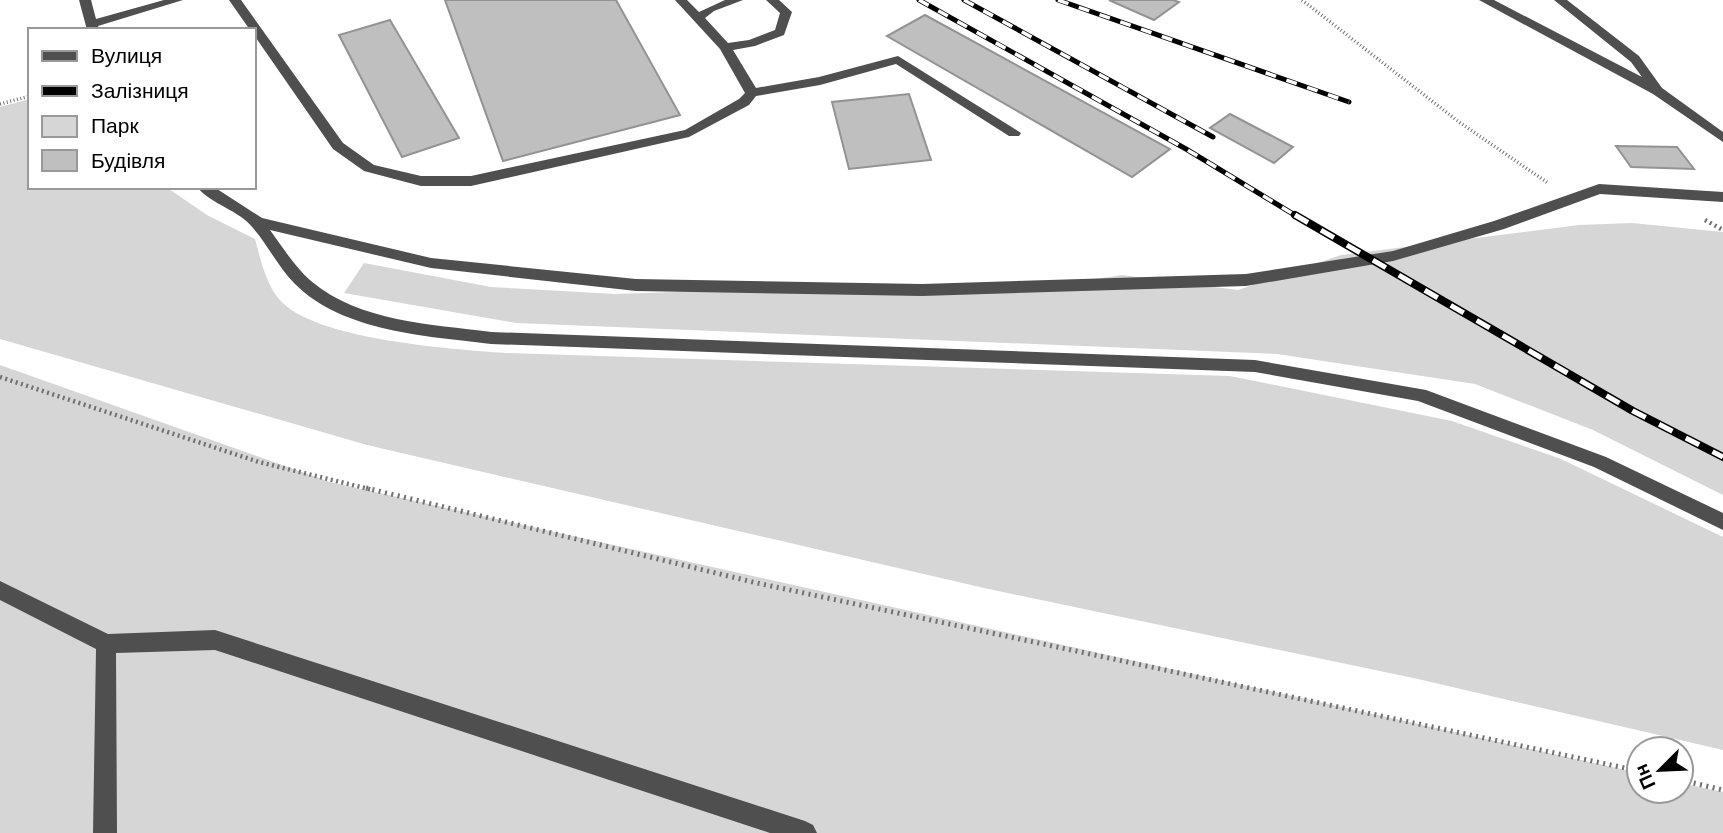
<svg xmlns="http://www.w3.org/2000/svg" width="1723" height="833" viewBox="0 0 1723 833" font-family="Barlow,sans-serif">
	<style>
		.green { fill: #d6d6d6 }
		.building { fill: #bfbfbf; stroke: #939393; stroke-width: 2 }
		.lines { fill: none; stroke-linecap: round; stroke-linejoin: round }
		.path-far2 { stroke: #717171; stroke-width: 3.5; stroke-dasharray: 1 2.5; stroke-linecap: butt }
		.path-far1 { stroke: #717171; stroke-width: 4.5; stroke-dasharray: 2 3.5; stroke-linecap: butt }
		.path { stroke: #717171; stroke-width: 5; stroke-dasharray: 2 4.5; stroke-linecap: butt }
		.minor { fill: #4f4f4f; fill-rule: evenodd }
		.rail-far1-casing { stroke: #000; stroke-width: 5 }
		.rail-casing { stroke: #000; stroke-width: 8 }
		.rail-far1 { stroke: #fff; stroke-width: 3.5; stroke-dasharray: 11; stroke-linecap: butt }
		.rail { stroke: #fff; stroke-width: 5; stroke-dasharray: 15; stroke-linecap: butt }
	</style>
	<rect width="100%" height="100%" fill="#fff"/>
	<path class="green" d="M30 99V187H166L207 215 255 239C260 258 266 284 279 299 313 340 452 349 505 353L1230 376 1452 421 1561 459 1723 537V750L1418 679 984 588 367 445 0 339V107Z
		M1632 223 1723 232V495L1593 430 1475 384 1277 354 516 323 344 293 364 263 491 287 616 294 790 288H1037L1122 275 1238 290 1341 255 1579 225Z
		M0 365 330 482 1639 773V791H1681V783L1723 792V833H0Z"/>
	<path class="building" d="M445 0H616L680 115 503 161Z
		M1109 0H1173L1179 2 1154 20Z
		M925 15 1170 149 1132 177 887 36Z
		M390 20 459 138 402 157 339 35Z
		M909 94 931 160 849 169 832 102Z
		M1230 114 1293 147 1274 163 1210 128Z
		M1616 146 1677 147 1694 169 1631 167Z"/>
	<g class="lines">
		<path class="path-far2" d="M1302 0 1459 122 1548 183
			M0 104 30 96"/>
		<path class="path-far1" d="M1705 220 1723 230
			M0 377 259 462 373 490"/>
		<path class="path" d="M366 488 757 583 1639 771
			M1681 780 1723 790"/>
		<path class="minor" d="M79 0H91L96 19 164 0H183L98 26 99 30H87Z
			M229 0H241L343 143 374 165 421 176H471L685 130 739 99 745 93 720 49 675 0H687L699 12 725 0H743L714 11 705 18 728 43 749 40 775 30 780 13 766 0H779L792 12 784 35 755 46 733 50 756 88 819 77 898 56 1021 133 1019 136H1009L896 64 820 85 756 96 749 105 689 137 471 186H421L364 171 333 149 254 35V30H250Z
			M1479 0H1494L1642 77 1631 62 1554 0H1567L1639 56 1662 88 1723 132V142L1653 94Z
			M1599 184 1723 192V202L1600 194 1504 229 1393 261 1246 286 922 296 636 291 431 268 270 230C283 248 295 267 311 281 360 322 431 324 491 332L1255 360 1426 390 1606 457 1723 513V530L1594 467 1418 401 1255 372 491 344C427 336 343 332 295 284 278 267 268 245 253 228 239 210 212 205 197 187H214L262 218 431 258 636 279 922 284 1246 274 1393 251 1494 221Z
			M0 581 108 634 215 630 805 821 813 825 817 833H770L215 650 116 653 117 833H93L96 649 0 600Z"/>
		<defs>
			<path id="rail-far1" d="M919 0 1186 149 1298 217
				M964 0 1213 137
				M1058 0 1349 102"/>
			<path id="rail" d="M1295 215 1633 411 1723 457"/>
		</defs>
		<use href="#rail-far1" class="rail-far1-casing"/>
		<use href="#rail" class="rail-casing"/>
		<use href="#rail-far1" class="rail-far1"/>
		<use href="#rail" class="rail"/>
	</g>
	<rect x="28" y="28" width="228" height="161" fill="#ffffff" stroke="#999999" stroke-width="2"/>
	<rect x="42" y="51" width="35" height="10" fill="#4f4f4f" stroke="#999999" stroke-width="2"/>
	<text x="91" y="63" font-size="21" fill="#000000">Вулиця</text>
	<rect x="42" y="86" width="35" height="10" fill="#000000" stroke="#999999" stroke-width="2"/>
	<text x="91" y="98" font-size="21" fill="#000000">Залізниця</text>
	<rect x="42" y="116" width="35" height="21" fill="#d6d6d6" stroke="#999999" stroke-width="2"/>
	<text x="91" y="133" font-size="21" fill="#000000">Парк</text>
	<rect x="42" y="150" width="35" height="21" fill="#bfbfbf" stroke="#999999" stroke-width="2"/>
	<text x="91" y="168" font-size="21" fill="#000000">Будівля</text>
	<g transform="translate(1660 770) rotate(246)"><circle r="33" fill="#ffffff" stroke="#999999" stroke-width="2"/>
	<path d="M0-5L12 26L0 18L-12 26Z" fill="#000000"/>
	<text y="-10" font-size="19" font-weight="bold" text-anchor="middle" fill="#000000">Пн</text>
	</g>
</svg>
